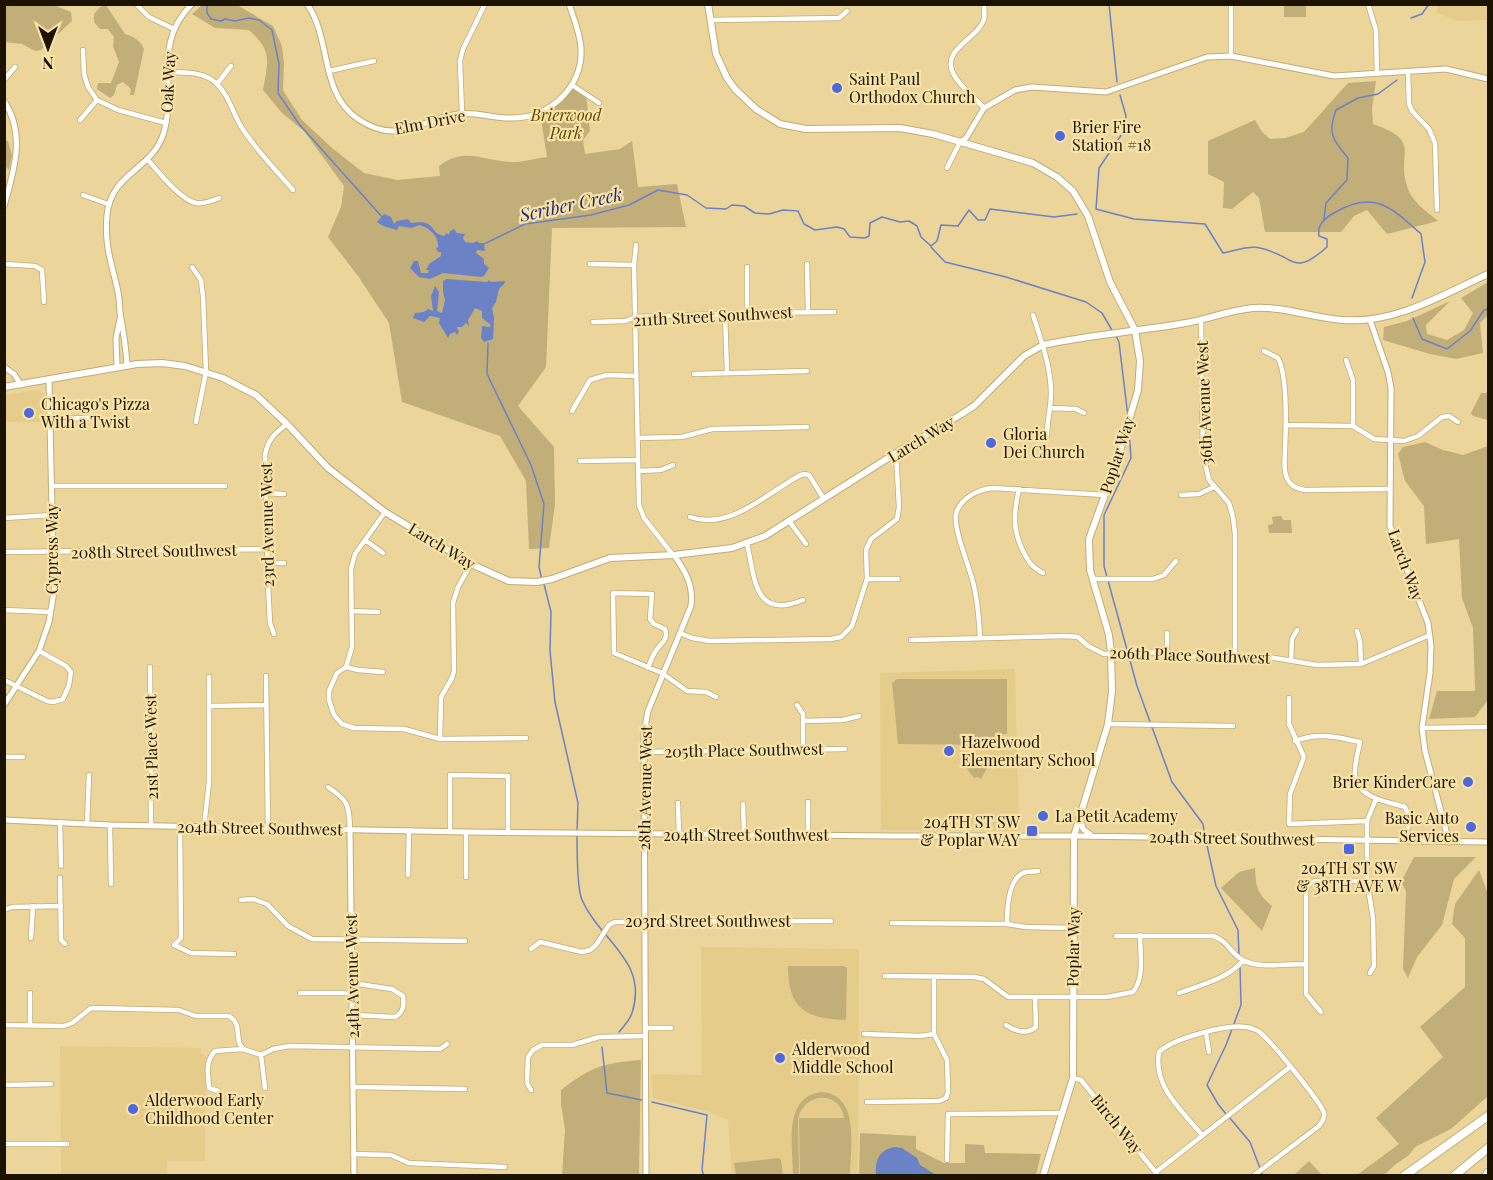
<svg xmlns="http://www.w3.org/2000/svg" width="1493" height="1180" viewBox="0 0 1493 1180" font-family="'Playfair Display',serif">
	<style>
		.built { fill: #e5cc8a }
		.green { fill: #c2ae78 }
		.water { fill: #6c82c7 }
		.lines { fill: none; stroke-linecap: round; stroke-linejoin: round }
		.stream { stroke: #6c82c7; stroke-width: 1.5 }
		.minor-casing { stroke: #c2ac74; stroke-width: 6 }
		.tertiary-casing { stroke: #c2ac74; stroke-width: 7 }
		.secondary-casing { stroke: #c2ac74; stroke-width: 8 }
		.motorway-casing { stroke: #c2ac74; stroke-width: 10 }
		.minor { stroke: #fff; stroke-width: 4.5 }
		.tertiary { stroke: #fff; stroke-width: 5 }
		.secondary { stroke: #fff; stroke-width: 6 }
		.motorway { stroke: #fff; stroke-width: 8 }
		.poi-dot { fill: #4d68dd; stroke: #f8e2a7; stroke-width: 2 }
		.labels { text-anchor: middle; stroke-width: 4.5; stroke-linejoin: round; paint-order: stroke }
		.poi-label { font-size: 16px; fill: #1b1300; stroke: #f8e2a7; text-anchor: start }
		.street-label { font-size: 16px; fill: #1b1300; stroke: #f8e2a7 }
		.park-label { font-size: 16px; font-style: italic; fill: #5d4802; stroke: #f8e2a7 }
		.water-label { font-size: 18px; font-style: italic; fill: #1d2b7c; stroke: #f8e2a7 }
	</style>
	<rect width="100%" height="100%" fill="#ebd59b"/>
	<path class="built" d="M1437 5H1488V20L1456 21 1437 12Z
		M39 390 44 394V422H5V395Z
		M1015 669 1019 831 881 830 880 673Z
		M701 947 859 949 858 1175H732L728 1120 706 1111 653 1098 651 1074 702 1075Z
		M60 1046 201 1048V1054L206 1057 205 1161H167V1175H61Z"/>
	<path class="green" d="M4 5H54L71 12 72 21 41 50 35 51 22 44 5 42Z
		M106 5 125 34C133 36 141 41 144 49L134 95H130L131 89 123 82 117 85 114 95 110 98 97 89 98 83H111L119 62 113 46 114 37 108 29H100L94 22V14L100 7Z
		M202 5H237L273 26 282 46 284 63 283 90 288 98 302 120 332 148 364 173 397 180 440 176 439 166C464 147 482 160 509 162 521 163 535 158 547 157L540 113 572 85 586 94 590 131 583 140 585 154 620 149 632 141 638 187 677 184 686 227 552 228 546 367 518 406 554 447 555 504 549 548 529 549 526 481 500 436 402 402 389 323 358 276 328 237 341 207 344 186 304 131 282 113 263 90C268 60 273 52 249 30L215 28 192 14Z
		M1284 5H1306V17H1284Z
		M1376 81 1372 108 1373 124C1423 141 1396 153 1407 186 1411 201 1426 211 1438 221L1387 234 1367 210 1354 216 1341 232H1265L1259 198 1253 192 1232 209 1223 208 1224 182 1208 174V141L1255 120 1262 132 1270 139 1285 138 1304 132 1348 83Z
		M5 140 8 141 12 155 9 170 5 166Z
		M1488 282V315L1480 323 1483 353 1456 359 1430 354 1383 340 1384 327 1407 321 1450 301 1426 325 1427 334 1447 340 1464 330 1473 313 1461 298Z
		M1481 393H1488V420L1473 416 1471 413Z
		M1425 442 1443 450 1463 455 1488 446V700L1475 717 1429 719 1437 691H1475L1473 628 1462 598 1459 539 1426 544 1424 506 1405 481 1398 454 1403 447Z
		M1281 516 1283 520H1291L1292 533H1269L1268 525 1273 524 1272 517Z
		M897 679H1007V734C997 734 992 736 987 745L898 744 892 683Z
		M962 757H987L988 766 981 779 978 777 974 778 962 762Z
		M1414 857H1476L1454 879 1442 925 1417 957 1408 978 1403 969 1406 891 1401 882Z
		M1255 868C1256 888 1257 893 1272 906L1262 931 1221 888 1239 872Z
		M1479 870 1488 894V1096L1451 1129 1415 1147 1409 1155 1396 1164 1384 1175H1357L1399 1144 1376 1118 1443 1057 1420 1027 1465 987V938L1452 924 1455 904Z
		M788 966H843L847 968 846 1020C805 1019 788 1008 788 966Z
		M641 1060 639 1175H562L565 1130 561 1104V1090C591 1067 602 1063 641 1060Z
		M822 1092C861 1096 850 1148 850 1175H800L799 1118H844C840 1090 804 1092 798 1119L799 1175H793C793 1148 782 1096 822 1092Z
		M860 1133 916 1136V1149L944 1163H965V1144L984 1145 985 1153 1041 1154 1036 1175 859 1176Z
		M779 1158 781 1160 783 1175H736L734 1163Z
		M1309 1161 1322 1175H1294Z"/>
	<path class="water" d="M384 214 391 217 394 224 397 221 408 219 411 223C438 219 427 232 444 236L447 233 449 235 450 231 454 229 457 233 465 234 463 238 465 242 473 243 477 241 479 243H486L484 245 485 251 477 250 476 253 484 259V264L489 268 484 276 481 277 443 273 430 279 419 277 410 268 414 261H418L421 273H428L429 270H426L429 264 441 256V252H438L436 248 438 247C439 236 430 229 420 225L411 228 399 226 397 230 383 226 377 222Z
		M446 279 487 282 489 280 491 282 505 281 504 284 499 289 496 302 492 308 494 318 493 339 484 342 481 338 482 326 489 327 491 325 482 318V311L475 308 468 320 469 326 466 323 462 327H457L459 332 457 335 455 332 450 334 448 338 439 323 440 318 430 316 424 322 413 318 415 313 424 312 428 309 433 311 431 296 435 286 439 292 437 311 442 313 445 300 443 292V281Z
		M895 1147 902 1148 917 1158 920 1165 936 1175H876C875 1160 879 1150 895 1147Z"/>
	<g class="lines">
		<path class="stream" d="M207 4V13L211 19 221 21 225 19 235 21 249 18 259 20 272 30 279 64 278 93 299 124 383 218
			M1109 4 1117 82
			M1411 18 1422 14 1429 4
			M1120 95 1126 116 1122 134 1099 168 1096 209 1134 219 1205 224 1223 253C1234 251 1250 245 1260 248 1296 256 1292 278 1327 247V239L1319 236C1317 225 1324 219 1332 214 1373 189 1390 206 1421 234L1425 262 1412 298
			M1324 219 1326 203 1347 180 1348 158C1333 140 1327 134 1336 110L1358 98 1378 94 1397 80
			M486 243 525 224 591 215 629 205 658 190 687 195 706 208 726 209 732 205 744 206 755 213 769 214 783 210 798 211 804 224 815 230 837 227 844 229 850 237 865 238 869 236 870 223 882 217 900 222 909 221 917 226 921 237 931 246 937 241 941 225 958 226 969 210 978 220H985L990 209 1054 217 1077 214
			M931 247 945 262 1006 277 1086 302 1102 313 1113 332
			M1413 318 1422 339 1447 349 1470 331 1484 310 1488 309
			M1116 336 1119 342 1128 417
			M488 343 487 374 531 465 544 504 539 567 542 580
			M1129 431 1131 458 1104 515V566L1137 686 1172 782 1203 824 1205 836
			M544 584 551 612 550 651 555 702 578 803 577 831
			M577 836C577 850 577 888 582 900 600 941 649 961 632 1013 630 1020 623 1027 619 1032
			M1206 841 1216 886 1238 930 1239 956
			M602 1047 607 1093 642 1100
			M652 1102 707 1115 702 1170 704 1176
			M1226 1114 1218 1104 1207 1085 1226 1045 1241 1005 1240 966
			M1229 1117 1250 1142 1263 1176"/>
		<defs>
			<path id="minor" d="M136 4 149 17 174 29
				M984 4C984 9 985 15 984 19 979 38 941 49 953 73 959 86 975 98 984 108
				M1368 4 1376 30 1377 74
				M710 20 839 18 847 11
				M83 50 84 74 88 87 97 100 118 110 166 123
				M1231 56V4
				M329 71 374 61
				M167 72C185 73 203 71 216 83 229 95 233 114 242 128 256 150 276 170 293 190
				M1408 72 1409 104 1412 111 1429 129 1435 143 1437 210
				M4 80 15 67
				M217 84 231 66
				M572 85 599 103
				M462 113 460 61 463 49 485 4
				M80 120 97 100
				M147 159C158 171 180 200 196 203 204 204 212 201 219 198
				M947 168 960 142
				M83 195 108 204
				M636 245 634 265 639 505 644 518 673 555
				M4 264 35 266 42 270 44 302
				M590 264 634 265
				M807 264 808 311
				M192 267 201 280 203 296 206 372 196 422
				M747 313V267
				M725 314 727 372
				M1033 315C1041 340 1051 367 1051 393 1051 408 1047 420 1047 435
				M1201 321 1203 455 1209 480 1229 503 1233 517 1235 534V657
				M593 322 625 321 636 317 747 313 834 312
				M1264 351 1278 358C1288 377 1286 428 1285 450 1285 459 1283 470 1287 478 1290 486 1298 489 1305 490L1389 489
				M1346 360 1353 380V426
				M694 374 807 371
				M1051 408 1076 409 1084 413
				M572 411 590 380 607 375 636 376
				M51 420 98 417
				M1286 425 1353 426 1374 439 1404 441 1418 436 1442 417 1449 416 1458 422
				M638 438 682 437 712 429 807 427
				M580 461 638 460
				M638 471 661 470 673 465
				M52 486H225
				M1019 489C1014 512 1012 527 1022 549 1029 562 1030 566 1043 573
				M266 493 284 494
				M1181 495 1199 494 1214 487
				M385 512 355 554 351 569 352 647 346 667 337 673 329 691V700L334 715 342 724 354 728 404 729 440 739 526 738
				M690 517C724 529 756 503 784 485 790 481 797 476 804 474L809 475 824 499
				M4 518 52 515
				M789 521 806 544
				M365 540 383 553
				M747 544C755 576 753 621 803 600
				M4 552 267 549
				M268 563H284
				M867 579H898
				M1093 579H1153L1164 575 1176 561
				M4 610 50 612
				M351 611 378 612
				M1357 631 1360 641 1361 664
				M680 633 692 638 710 641 831 639 841 637 852 626 867 579 866 550 871 539 897 519 899 507 896 453
				M274 634 270 623 268 584 265 455C268 439 275 433 287 424
				M980 638C979 619 978 601 973 582 969 566 953 528 956 514 960 498 979 489 993 488L1105 495
				M911 640 1067 636 1078 637 1088 646 1104 654 1167 652 1196 657H1269L1317 665 1361 664 1430 635
				M1167 652V633
				M1291 659 1292 639 1297 630
				M150 667 151 826
				M346 667 358 670 383 672
				M648 668C650 663 652 657 655 652 660 643 669 641 665 629L654 624 650 619 652 594 613 593 614 653 662 673 687 691 706 692 716 697
				M266 676 268 828
				M4 680 47 701 53 702 63 699 69 685 71 672 66 666 39 651
				M1289 698V724L1304 757 1290 794 1289 824 1367 821V881L1373 918 1374 966 1370 973
				M797 705 803 714V749
				M210 706 266 705
				M803 721 843 720 859 716
				M1108 724 1233 726
				M1422 728 1488 727
				M440 739 441 697 452 678 454 671 453 603 458 587 471 564
				M1295 741C1319 732 1336 737 1360 742 1358 752 1354 765 1355 775 1357 798 1388 802 1405 807L1408 814V828
				M643 752 845 749
				M4 757H23
				M328 787C349 801 349 805 350 830
				M808 802V835
				M678 803 679 834
				M743 804 744 834
				M1367 821 1376 799
				M60 822 61 866
				M87 824 89 775
				M110 825 111 884
				M180 827 181 938 174 945 191 953 234 954
				M204 827 209 782V677
				M450 832V775L508 776V833
				M466 832V877
				M408 875 409 830
				M60 878 61 940 65 944
				M241 900 253 899 267 904 288 926 312 939 465 941
				M4 910 12 907 61 906
				M892 923 1007 924 1026 927 1073 928
				M1007 924C1007 910 1008 880 1023 873 1027 871 1034 872 1038 871
				M1116 936H1213C1229 941 1230 954 1243 960 1257 969 1288 964 1305 964
				M31 938 33 906
				M531 949 540 942 582 952 590 950 596 945 609 925 615 922 831 921
				M885 976 974 977 984 979 1008 997H1107L1133 992C1145 977 1140 954 1140 935
				M352 983 392 989 403 996C404 1005 404 1012 395 1017L353 1015
				M300 993H353
				M1179 993C1201 985 1227 979 1243 961
				M1321 1012 1306 994V890L1308 885 1315 881H1367
				M4 1025 64 1026 72 1023 91 1008 179 1010 196 1016H229L234 1020 237 1026 239 1043 243 1049 261 1055 273 1049 289 1046 440 1049 447 1044
				M30 1025V993
				M1006 1025C1014 1031 1027 1035 1036 1027L1035 997
				M645 1028H671
				M1206 1033 1209 1052
				M864 1034 920 1036 934 1034
				M261 1055 265 1088
				M1073 1078 1081 1080 1157 1174
				M4 1085 51 1084
				M354 1087 465 1089
				M531 1090 527 1083 528 1057 533 1050 542 1045H572L599 1037 645 1036
				M218 1091 209 1088C208 1073 205 1062 215 1051L243 1049
				M867 1102 939 1101 946 1098 948 1092 947 1060 934 1034V977
				M1202 1135C1181 1109 1153 1087 1159 1052 1172 1039 1226 1024 1245 1027 1249 1027 1254 1029 1258 1031 1268 1037 1320 1101 1324 1113 1325 1118 1322 1122 1319 1126L1253 1176
				M4 1144H67
				M353 1154 391 1155 409 1163 505 1167
				M947 1160 948 1114 1063 1113
				M1156 1176V1172L1290 1067"/>
			<path id="tertiary" d="M307 4C332 39 319 93 358 119 398 146 419 120 458 114 476 111 494 119 512 118 550 118 583 87 581 48 580 33 574 19 569 4
				M4 101C26 134 14 171 4 206
				M960 142 966 138 984 108 1015 90 1032 87 1106 92 1207 57 1231 56 1334 76 1446 69 1488 79
				M1370 320 1388 372 1391 388 1390 526 1428 623 1431 646 1430 673 1422 728 1425 751 1449 842
				M127 365C126 349 124 335 121 319 119 310 120 301 118 292 112 264 104 246 107 215 111 173 151 170 163 135 178 89 151 44 192 4
				M117 366 116 338 120 319
				M4 367 14 374 21 385
				M4 705 39 651 49 622 55 585 53 552 49 380
				M1080 816 1083 829 1091 835
				M4 820 110 825 466 832 894 836H1074L1488 842
				M350 830 354 1176
				M646 1176 644 732 648 711 691 606C694 585 685 571 674 555"/>
			<path id="secondary" d="M708 4 716 54 727 78 735 89 756 109 780 124 806 129 900 128 933 134 1033 163 1057 177 1073 191 1088 216 1110 282 1135 330 1140 361 1138 390 1117 461 1089 539 1090 570 1109 635 1111 654 1112 692 1108 724 1074 836 1073 1078 1043 1176
				M4 387 137 364 162 363 185 366 223 378 256 395 287 424 328 468 385 512 471 564 509 581 537 582 552 579 610 558 674 555 732 548 765 536 896 453 960 415 974 406 1024 356 1043 345C1090 335 1138 331 1186 323 1209 319 1230 310 1253 308 1284 306 1313 318 1343 320 1395 324 1442 295 1488 274"/>
			<path id="motorway" d="M1404 1176 1488 1116
				M1454 1176 1488 1148
				M1486 1176 1488 1173"/>
		</defs>
		<use href="#minor" class="minor-casing"/>
		<use href="#tertiary" class="tertiary-casing"/>
		<use href="#secondary" class="secondary-casing"/>
		<use href="#motorway" class="motorway-casing"/>
		<use href="#minor" class="minor"/>
		<use href="#tertiary" class="tertiary"/>
		<use href="#secondary" class="secondary"/>
		<use href="#motorway" class="motorway"/>
	</g>
	<g class="poi-dot">
		<circle cx="837" cy="88" r="6"/>
		<circle cx="1060" cy="136" r="6"/>
		<circle cx="29" cy="413" r="6"/>
		<circle cx="991" cy="443" r="6"/>
		<circle cx="949" cy="751" r="6"/>
		<circle cx="1468" cy="782" r="6"/>
		<circle cx="1043" cy="816" r="6"/>
		<circle cx="1471" cy="827" r="6"/>
		<rect x="1026" y="825" width="12" height="12" rx="3"/>
		<rect x="1343" y="843" width="12" height="12" rx="3"/>
		<circle cx="780" cy="1058" r="6"/>
		<circle cx="133" cy="1109" r="6"/>
	</g>
	<g class="labels">
		<g class="poi-label">
			<text x="849" y="85">Saint Paul<tspan x="849" dy="18">Orthodox Church</tspan></text>
			<text x="1072" y="133">Brier Fire<tspan x="1072" dy="18">Station #18</tspan></text>
			<text x="41" y="410">Chicago's Pizza<tspan x="41" dy="18">With a Twist</tspan></text>
			<text x="1003" y="440">Gloria<tspan x="1003" dy="18">Dei Church</tspan></text>
			<text x="961" y="748">Hazelwood<tspan x="961" dy="18">Elementary School</tspan></text>
			<text x="1456" y="788" text-anchor="end">Brier KinderCare</text>
			<text x="1055" y="822">La Petit Academy</text>
			<text x="1459" y="824" text-anchor="end">Basic Auto<tspan x="1459" dy="18">Services</tspan></text>
			<text x="1020" y="828" text-anchor="end">204TH ST SW<tspan x="1020" dy="18">&amp; Poplar WAY</tspan></text>
			<text x="1349" y="874" text-anchor="middle">204TH ST SW<tspan x="1349" dy="18">&amp; 38TH AVE W</tspan></text>
			<text x="792" y="1055">Alderwood<tspan x="792" dy="18">Middle School</tspan></text>
			<text x="145" y="1106">Alderwood Early<tspan x="145" dy="18">Childhood Center</tspan></text>
		</g>
		<g class="street-label">
			<text transform="translate(168 82) rotate(-87)" y="6">Oak Way</text>
			<text transform="translate(430 122) rotate(-11)" y="6">Elm Drive</text>
			<text transform="translate(713 316) rotate(-3)" y="6">211th Street Southwest</text>
			<text transform="translate(1204 403) rotate(-92)" y="6">36th Avenue West</text>
			<text transform="translate(921 439) rotate(-31)" y="6">Larch Way</text>
			<text transform="translate(1117 455) rotate(-72)" y="6">Poplar Way</text>
			<text transform="translate(267 525) rotate(-91)" y="6">23rd Avenue West</text>
			<text transform="translate(442 546) rotate(31)" y="6">Larch Way</text>
			<text transform="translate(52 549) rotate(-90)" y="6">Cypress Way</text>
			<text transform="translate(154 551) rotate(-1)" y="6">208th Street Southwest</text>
			<text transform="translate(1406 565) rotate(70)" y="6">Larch Way</text>
			<text transform="translate(1190 655) rotate(2)" y="6">206th Place Southwest</text>
			<text transform="translate(151 747) rotate(-91)" y="6">21st Place West</text>
			<text transform="translate(744 750) rotate(-1)" y="6">205th Place Southwest</text>
			<text transform="translate(645 788) rotate(-89)" y="6">28th Avenue West</text>
			<text transform="translate(260 828) rotate(1)" y="6">204th Street Southwest</text>
			<text x="746" y="841">204th Street Southwest</text>
			<text transform="translate(1232 838) rotate(1)" y="6">204th Street Southwest</text>
			<text x="708" y="927">203rd Street Southwest</text>
			<text transform="translate(1073 947) rotate(-89)" y="6">Poplar Way</text>
			<text transform="translate(352 976) rotate(-91)" y="6">24th Avenue West</text>
			<text transform="translate(1117 1124) rotate(51)" y="6">Birch Way</text>
		</g>
		<g class="park-label">
			<text x="566" y="121">Brierwood<tspan x="566" dy="18">Park</tspan></text>
		</g>
		<g class="water-label">
			<text transform="translate(571 205) rotate(-12)" y="6">Scriber Creek</text>
		</g>
	</g>
	<rect width="1493" height="1180" fill="none" stroke="#1b1300" stroke-width="12"/>
	<g transform="translate(48 48) rotate(180)" stroke="#f8e2a7" stroke-width="4.5" paint-order="stroke">
	<path d="M0-4.5L10 22L0 15L-10 22Z" fill="#1b1300"/>
	<text y="-9" font-size="16" font-weight="bold" text-anchor="middle" fill="#1b1300">N</text>
	</g>
</svg>
